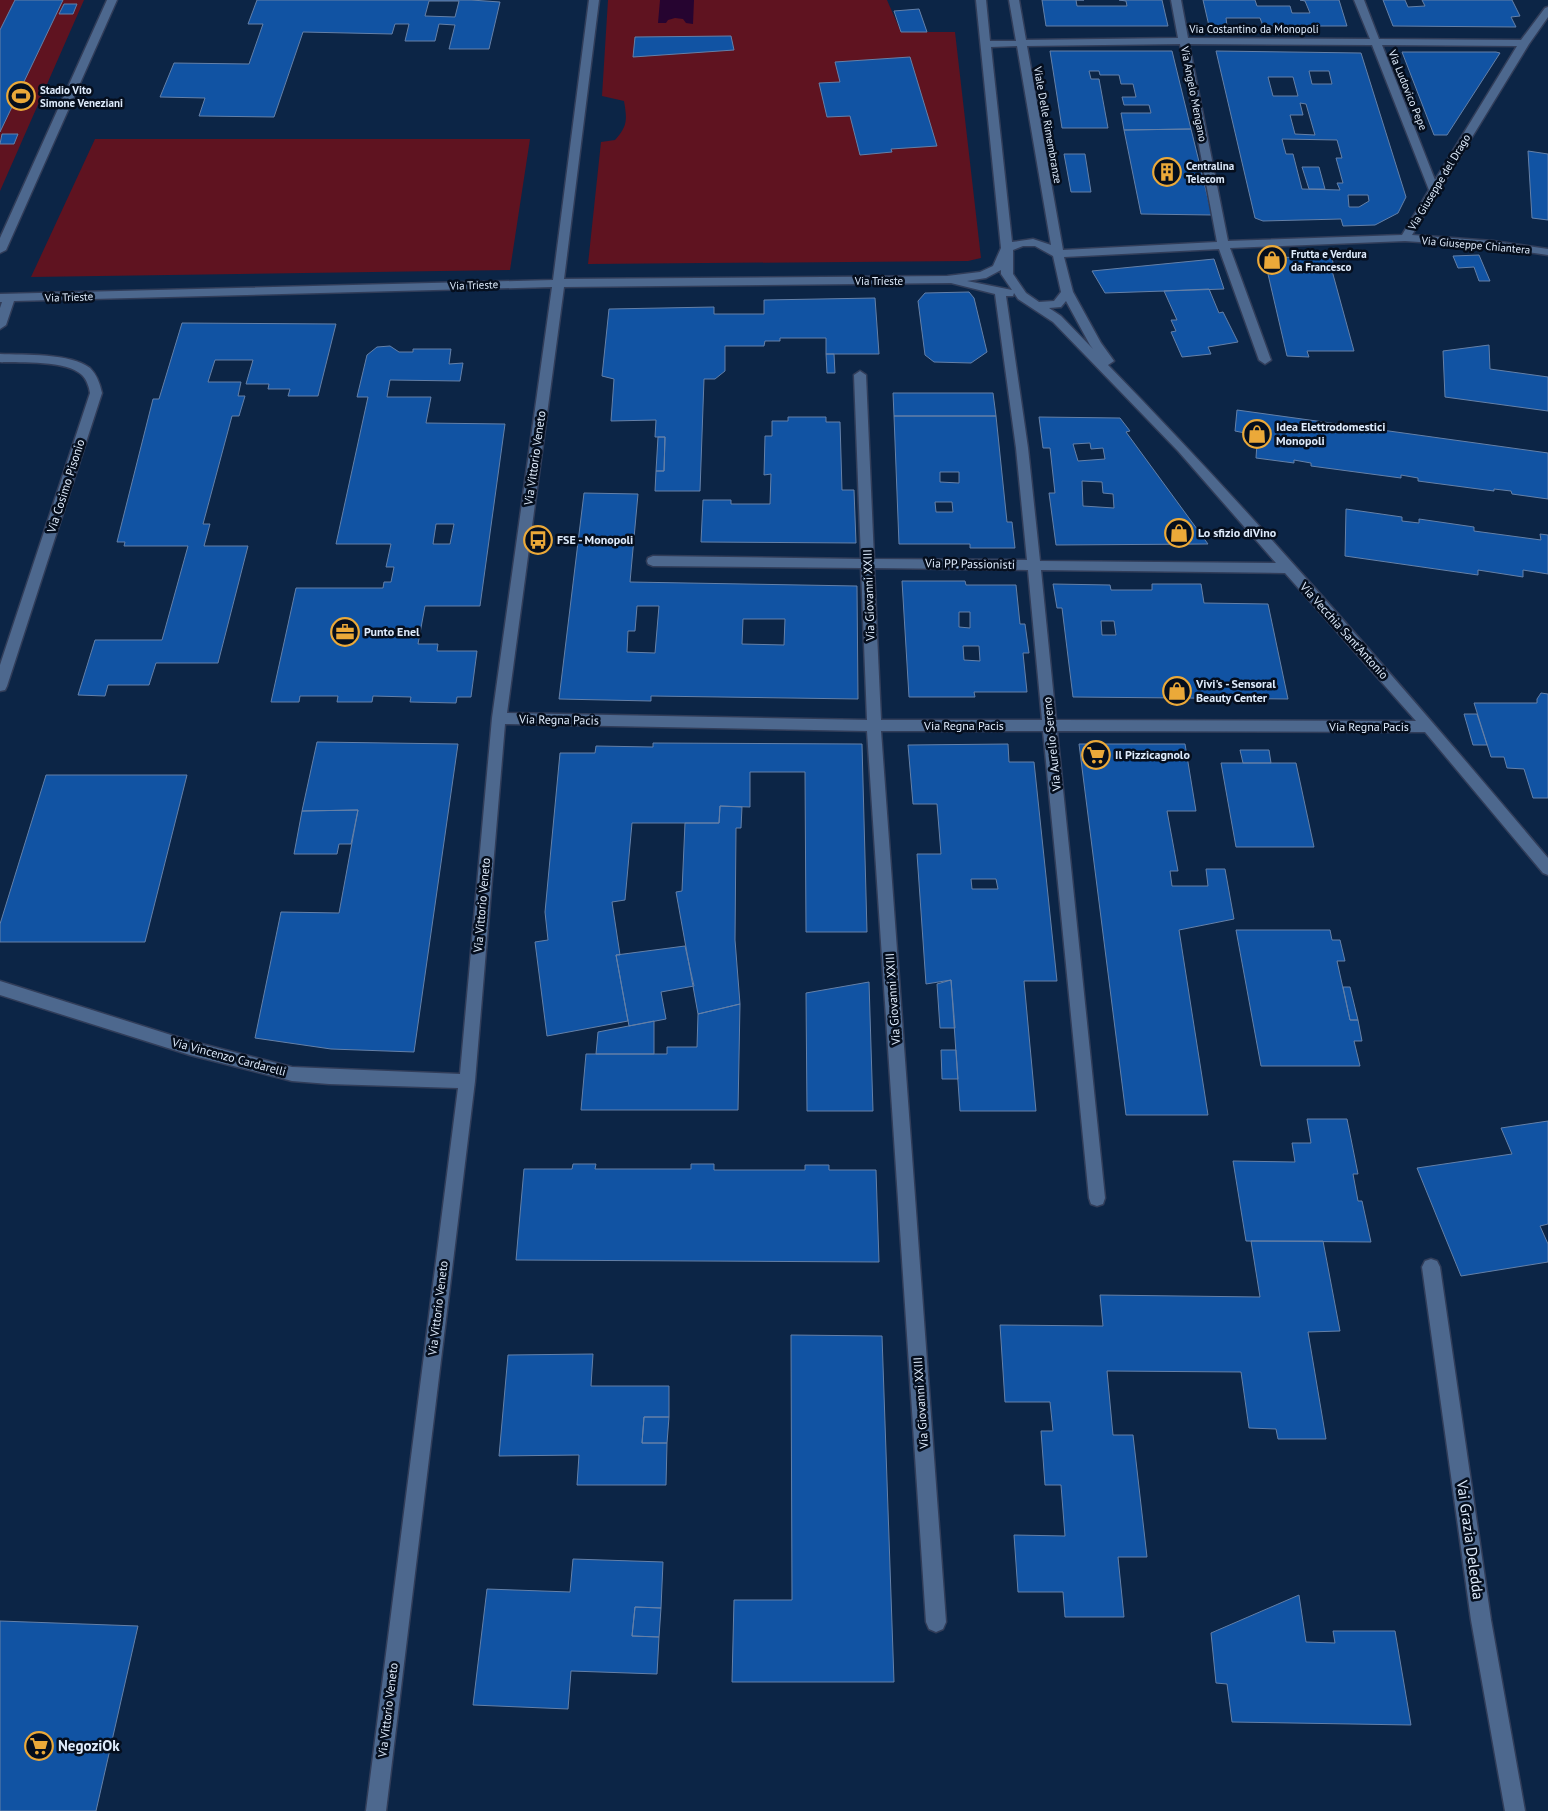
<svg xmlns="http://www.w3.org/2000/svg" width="1548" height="1811" viewBox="0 0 1548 1811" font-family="'PT Sans',sans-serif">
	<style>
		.green { fill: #5f1320 }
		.water { fill: #260430 }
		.building { fill: #1153a3; stroke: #6480a8; fill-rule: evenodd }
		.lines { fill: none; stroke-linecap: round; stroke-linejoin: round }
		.minor-casing { stroke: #313d59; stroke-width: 3 }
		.minor { fill: #4d688e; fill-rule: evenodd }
		.labels { text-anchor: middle; stroke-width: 5; stroke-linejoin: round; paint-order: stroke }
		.far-street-label { font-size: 11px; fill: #deebfc; stroke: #050e1d }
		.far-poi-label { font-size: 11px; font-weight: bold; fill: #deebfc; stroke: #050e1d; text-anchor: start }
		.poi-label { font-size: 12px; font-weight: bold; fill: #deebfc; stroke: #050e1d; text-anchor: start }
		.street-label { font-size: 12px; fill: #deebfc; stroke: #050e1d }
		.near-street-label { font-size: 15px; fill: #deebfc; stroke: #050e1d }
		.near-poi-label { font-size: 15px; font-weight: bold; fill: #deebfc; stroke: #050e1d; text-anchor: start }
	</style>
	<rect width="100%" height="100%" fill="#0c2546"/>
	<path class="green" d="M0 0H84L0 191Z
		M608 0H887L901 32H955L981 258 968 261 588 264 601 142 615 140C628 126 627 119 624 101L602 96Z
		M95 139H530L510 270 31 277Z"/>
	<path class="water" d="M660 0H694L693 24 686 23 683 19 675 18 668 20 666 23H658Z"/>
	<path class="building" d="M15 0H63L0 132V30Z
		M257 0H471L500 2 489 49H449L455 25 439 24 435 41H405L409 24H395L392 34 303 32 274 117 199 116 205 98 160 97 174 63 249 64 263 24H248ZM429 1H459L455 17 425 16Z
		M1042 0H1084H1076L1077 6H1127L1126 1 1119 0H1162L1168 26H1046Z
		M1203 0H1255L1257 6H1290L1292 13H1310L1305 1 1300 0H1339L1347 26H1263L1260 18H1226L1227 26H1209Z
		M1383 0H1405L1408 7 1425 6 1422 0H1512L1520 16 1511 17 1516 27 1393 26Z
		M64 4H77L73 14H59Z
		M919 9 927 32H901L894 11Z
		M731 36 734 50 633 57 635 37Z
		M1050 51H1172L1191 129 1124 130 1121 113H1151L1149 105H1124L1122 97H1136L1133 84H1121L1119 75H1100L1099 71H1089L1091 79H1099L1108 128H1062Z
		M1216 51 1361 53 1406 197 1398 213 1375 225 1343 226 1341 219 1263 221 1255 218ZM1309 71H1329L1332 84H1312ZM1268 77H1293L1298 96H1273ZM1300 103 1306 104 1315 135 1295 134 1290 115H1303ZM1282 139 1337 140 1342 158H1336L1343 183H1337L1340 190 1302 189 1293 154H1286ZM1348 195H1368L1369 201 1359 207H1349Z
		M1402 52H1496L1500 53 1447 135H1434Z
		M910 57 937 146 891 149 892 152 860 155 850 116 827 117 819 83 840 82 835 62Z
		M1191 129 1212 215 1141 214 1124 130Z
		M2 134H18L14 144H0Z
		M1528 151 1548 154V220L1532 218Z
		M1064 154H1085L1091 192H1071Z
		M1302 167H1319L1325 189H1309Z
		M1479 255 1490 281H1479L1474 267 1458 268 1453 256Z
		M1264 257 1332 258 1334 267H1331L1354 351H1307L1309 357 1287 356Z
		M1214 259 1224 289 1105 293 1092 271Z
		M1209 289 1219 313 1223 312 1238 342 1208 347 1211 354 1182 357 1171 332 1176 331 1171 320H1177L1164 291Z
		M969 292 974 298 987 352 971 363 934 362 925 355 918 301 925 293Z
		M875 298 879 354H826V338H780V341H765L764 346H725V371L715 379H704L700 491H655L656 471H664L665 437H655L656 420 611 421 614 379 602 376 609 309 714 307V314H764V300Z
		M182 323 336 324 318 396H288L290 389H268L269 384H246L253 360H215L208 382H241L238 396H245L239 416H232L203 524H210L204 546H248L218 663H156L149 685H108L105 696 78 695 95 640H162L188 546H124L125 542H117L153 399H159Z
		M1489 345 1490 369 1548 377V411L1445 397 1443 351Z
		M390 346 399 352H413V349H451L449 364 463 363 460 381 390 380 387 397H431L426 423 505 424 480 606H425L418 644H438L437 651H477L471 697H457L456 703 410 702 411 697 373 696 372 702H337L338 696H300L299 702H271L296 588H383L384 582H391L394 567H386L391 544H336L368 397H357L367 355 377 347ZM436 524H454L450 544H433Z
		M826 354H834L835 373H827Z
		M893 393H993L996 416H894Z
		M1237 410 1548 453V499L1512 494 1511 491 1494 489V491L1418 481V478L1401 475V478L1311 466V463L1294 460V463L1256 458 1257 443 1245 441V433L1235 431Z
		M894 416H996L1007 522H1012L1015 548H970V544H899ZM940 472H959V483L940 482ZM935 502H952L953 512H936Z
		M788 417H826V422H840L842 490H854L856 543 701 542 703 500H731V504H770L771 474 764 475 765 436H772V421H788Z
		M1039 417 1120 418 1130 431 1126 432 1208 544 1056 545 1049 493H1055L1050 448H1043ZM1090 443 1091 449 1103 448 1105 459 1078 461 1073 444ZM1082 481 1102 482 1103 493 1113 494 1114 508 1083 506Z
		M658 437H665L664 471H656Z
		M584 493 638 494 630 582 857 586 858 699 651 696V701L559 699ZM637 606H659L655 653 627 652 628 631H635ZM743 619H785L784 645 742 644Z
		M1346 509 1402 517V521L1419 523V519L1474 527V531L1541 540 1540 534 1548 535V574L1523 570V577L1478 570V575L1345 556Z
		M902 581H965L966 585H1016L1020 624H1025L1029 653H1023L1027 692H974L975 697H909ZM959 612H970V628L959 627ZM963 646H979L980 661 964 660Z
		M1053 584 1110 585 1111 590H1152V584H1201L1204 603 1268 604 1288 699 1073 697 1062 608H1057ZM1101 621H1114L1116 635H1102Z
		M1541 693 1548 694V798H1533L1524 769 1507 768 1504 757H1491L1474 703H1537V699Z
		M1464 714H1477L1487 745H1473Z
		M317 742 458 744 414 1052 331 1049 255 1038 281 912 339 913 358 810 302 811Z
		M653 743 862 744 867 932H806L805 772H750V807L720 806 719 823H632L625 900 612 902 620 955H616L628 1021 547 1036 535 942 548 940 545 912 560 753H595L596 746 653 747Z
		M1008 744 1009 762H1034L1057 981H1024L1036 1111H960L951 980 926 984 917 854H941L937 804H913L908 745ZM971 879H996L998 889H972Z
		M1079 744H1185L1196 811H1167L1178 871H1170L1172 886H1208L1206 869H1225L1234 919 1179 930 1208 1115H1126Z
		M1240 750H1269L1271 763H1243Z
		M1221 763H1296L1314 847H1236Z
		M46 775H187L145 942H0V924Z
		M720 806 742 807 741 828H736L735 940 740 1004 698 1014 676 892 682 891 685 823H719Z
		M358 810 351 844H339L337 854H294L302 811Z
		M1236 930H1330L1332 940H1340L1345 961H1337L1350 1020H1358L1362 1041H1354L1360 1066H1261Z
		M685 946 694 986 661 992 666 1019 629 1026 616 955Z
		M951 980 955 1028H940L937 984Z
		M869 982 873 1111H807L806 993Z
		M1343 987H1350L1358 1020H1350Z
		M740 1004 738 1110H581L586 1054H667V1047H697L698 1014Z
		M654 1021V1054H596L598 1032Z
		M941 1050H956L958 1079H942Z
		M1307 1119H1347L1358 1174H1353L1358 1201H1362L1371 1242 1246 1241 1233 1161 1295 1162 1292 1143H1311Z
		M1548 1121V1224L1540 1226 1548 1244V1262L1461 1276 1417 1168 1512 1154 1501 1128Z
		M573 1164H596L595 1169H691V1164H714V1170H805V1165H829V1170H876L879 1262 516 1260 524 1169H572Z
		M1251 1241H1323L1340 1331 1308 1332 1326 1439H1278L1276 1429 1249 1428 1241 1372 1107 1371 1113 1435H1133L1147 1557H1118L1124 1617H1065L1063 1592H1018L1014 1535 1065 1536 1061 1485H1045L1041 1431H1053L1050 1402H1005L1000 1325 1103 1326 1100 1295 1260 1297Z
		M791 1335 882 1336 894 1682H732L734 1600H792Z
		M593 1354 591 1386H669V1417H644L642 1443H667L666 1485H577L579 1455 499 1456 508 1355Z
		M644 1417H669L667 1443H642Z
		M573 1559 663 1562 661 1608 635 1607 632 1636 659 1637 657 1674 571 1671 568 1709 473 1705 487 1589 570 1592Z
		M1299 1595 1306 1642 1335 1643 1333 1631H1395L1411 1725 1232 1722 1227 1684 1216 1683 1211 1633Z
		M635 1607 661 1608 659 1637 632 1636Z
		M0 1621 138 1626 96 1811H0Z"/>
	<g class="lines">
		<defs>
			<path id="minor" d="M107 0H117L6 250 0 253V238Z
				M589 0H599L564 279 947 276 980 272 993 266 1001 248 976 0H986L990 41H1016L1009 0H1019L1026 40 1178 38 1171 0H1181L1188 38 1370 39 1354 0H1364L1379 39 1521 40 1545 8 1548 7V17L1529 44 1412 235 1493 241 1548 249V255L1493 247 1405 241 1230 248 1271 360 1265 364 1259 360 1219 249 1064 257 1073 292 1101 343 1114 361 1108 365C1262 523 1406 690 1548 858V875L1543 873 1425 732 1057 731 1105 1198 1103 1204 1097 1206 1091 1204 1089 1198 1043 731H881L946 1622 943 1629 936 1632 929 1629 926 1622 867 731 505 724 475 1081 386 1811H366L458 1088 329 1084 292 1081 190 1055 0 995V981L190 1041 292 1067 460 1074 492 718 552 287 14 301 6 325 0 329V308L2 302H0V294L553 280ZM1180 44 1217 242 1063 250 1027 46ZM1189 44 1372 45 1429 190 1402 235 1228 241ZM1382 45 1517 46 1435 180ZM1017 46 1051 245 1033 239 1012 242 991 47ZM1023 246H1035L1053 256 1061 292 1054 301 1039 302 1026 293 1013 274V250ZM1001 270V274L1012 290 967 281 986 278ZM951 283 995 294 1016 448 1027 560 874 559 866 375 860 371 854 375 861 559 653 556 648 558 647 561 648 564 653 566 861 568 867 720 507 713 564 287ZM1014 293 1018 299 1053 322 1178 451 1276 563 1040 561 1028 448 1006 296H1013ZM1066 301 1090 345 1093 349 1061 316 1049 308 1061 307ZM874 568 1028 570 1042 720H881ZM1041 570 1285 573 1416 721 1056 720Z
				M0 354C24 355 71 353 90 368 97 375 100 384 102 393L7 686 5 690 0 691V665L90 393C89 387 87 380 82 375 67 360 21 363 0 362Z
				M1431 1259 1437 1261 1440 1267 1491 1620 1525 1811H1505L1471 1620 1422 1267 1425 1261Z"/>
		</defs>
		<use href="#minor" class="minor-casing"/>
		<use href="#minor" class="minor"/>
	</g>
	<defs>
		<symbol id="stadium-ring" viewBox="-11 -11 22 22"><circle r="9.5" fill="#050e1d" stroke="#eba939" stroke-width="1.5"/><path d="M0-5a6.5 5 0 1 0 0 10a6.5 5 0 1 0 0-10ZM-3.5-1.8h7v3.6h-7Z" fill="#eba939"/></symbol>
		<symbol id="building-ring" viewBox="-11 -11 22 22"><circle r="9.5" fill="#050e1d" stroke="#eba939" stroke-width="1.5"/><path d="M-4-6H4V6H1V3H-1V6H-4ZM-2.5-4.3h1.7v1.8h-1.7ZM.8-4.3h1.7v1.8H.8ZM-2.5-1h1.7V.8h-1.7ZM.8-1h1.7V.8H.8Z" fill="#eba939"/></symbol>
		<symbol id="shop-ring" viewBox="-11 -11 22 22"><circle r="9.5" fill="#050e1d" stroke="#eba939" stroke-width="1.5"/><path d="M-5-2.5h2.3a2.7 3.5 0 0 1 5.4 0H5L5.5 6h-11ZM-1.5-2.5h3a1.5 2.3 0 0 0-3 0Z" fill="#eba939"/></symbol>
		<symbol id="bus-ring" viewBox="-11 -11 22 22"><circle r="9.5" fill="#050e1d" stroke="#eba939" stroke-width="1.5"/><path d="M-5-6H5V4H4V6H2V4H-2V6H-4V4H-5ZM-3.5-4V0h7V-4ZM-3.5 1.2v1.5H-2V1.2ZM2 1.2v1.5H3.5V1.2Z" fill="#eba939"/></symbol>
		<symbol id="office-ring" viewBox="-11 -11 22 22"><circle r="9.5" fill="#050e1d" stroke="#eba939" stroke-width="1.5"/><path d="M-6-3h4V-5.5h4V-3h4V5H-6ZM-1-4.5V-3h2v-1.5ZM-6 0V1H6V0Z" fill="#eba939"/></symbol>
		<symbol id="supermarket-ring" viewBox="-11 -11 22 22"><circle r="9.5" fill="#050e1d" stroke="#eba939" stroke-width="1.5"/><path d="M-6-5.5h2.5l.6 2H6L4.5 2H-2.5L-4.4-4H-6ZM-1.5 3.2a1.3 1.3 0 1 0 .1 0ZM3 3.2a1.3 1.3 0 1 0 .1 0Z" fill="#eba939"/></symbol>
	</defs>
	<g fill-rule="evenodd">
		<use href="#stadium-ring" x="5" y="80" width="32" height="32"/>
		<use href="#building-ring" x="1151" y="156" width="32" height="32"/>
		<use href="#shop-ring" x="1256" y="244" width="32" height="32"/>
		<use href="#shop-ring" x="1241" y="418" width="32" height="32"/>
		<use href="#shop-ring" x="1163" y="517" width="32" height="32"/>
		<use href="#bus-ring" x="522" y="524" width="32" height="32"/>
		<use href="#office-ring" x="329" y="616" width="32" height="32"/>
		<use href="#shop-ring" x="1161" y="675" width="32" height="32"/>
		<use href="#supermarket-ring" x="1080" y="739" width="32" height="32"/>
		<use href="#supermarket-ring" x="23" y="1730" width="32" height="32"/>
	</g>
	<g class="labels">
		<g class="far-street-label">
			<text x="1254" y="33">Via Costantino da Monopoli</text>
			<text transform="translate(1408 90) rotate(68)" y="4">Via Ludovico Pepe</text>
			<text transform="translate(1194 94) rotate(79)" y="4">Via Angelo Mengano</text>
			<text transform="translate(1048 125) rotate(80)" y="4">Viale Delle Rimembranze</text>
			<text transform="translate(1439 182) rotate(-59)" y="4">Via Giuseppe del Drago</text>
			<text transform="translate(1476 245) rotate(5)" y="4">Via Giuseppe Chiantera</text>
			<text x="879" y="285">Via Trieste</text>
			<text transform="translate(474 285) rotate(-2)" y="4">Via Trieste</text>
			<text transform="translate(69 297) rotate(-2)" y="4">Via Trieste</text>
		</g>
		<g class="far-poi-label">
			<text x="40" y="94">Stadio Vito<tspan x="40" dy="13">Simone Veneziani</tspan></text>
			<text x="1186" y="170">Centralina<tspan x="1186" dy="13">Telecom</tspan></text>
			<text x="1291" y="258">Frutta e Verdura<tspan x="1291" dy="13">da Francesco</tspan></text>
		</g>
		<g class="poi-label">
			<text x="1276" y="431">Idea Elettrodomestici<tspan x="1276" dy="14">Monopoli</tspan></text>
			<text x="1198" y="537">Lo sfizio diVino</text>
			<text x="557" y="544">FSE - Monopoli</text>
			<text x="364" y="636">Punto Enel</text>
			<text x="1196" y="688">Vivi's - Sensoral<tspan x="1196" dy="14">Beauty Center</tspan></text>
			<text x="1115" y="759">Il Pizzicagnolo</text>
		</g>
		<g class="street-label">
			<text transform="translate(535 458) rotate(-82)" y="4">Via Vittorio Veneto</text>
			<text transform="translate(66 486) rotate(-72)" y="4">Via Cosimo Pisonio</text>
			<text transform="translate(970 564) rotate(1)" y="4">Via PP. Passionisti</text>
			<text transform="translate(869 595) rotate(-92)" y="4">Via Giovanni XXIII</text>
			<text transform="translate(1344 631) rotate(48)" y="4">Via Vecchia Sant'Antonio</text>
			<text transform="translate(559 720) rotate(1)" y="4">Via Regna Pacis</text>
			<text x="964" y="730">Via Regna Pacis</text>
			<text x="1369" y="731">Via Regna Pacis</text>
			<text transform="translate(1052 744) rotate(-96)" y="4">Via Aurelio Sereno</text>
			<text transform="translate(482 905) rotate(-85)" y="4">Via Vittorio Veneto</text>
			<text transform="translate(893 999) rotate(-94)" y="4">Via Giovanni XXIII</text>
			<text transform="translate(229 1057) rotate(15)" y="4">Via Vincenzo Cardarelli</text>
			<text transform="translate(438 1308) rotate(-83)" y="4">Via Vittorio Veneto</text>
			<text transform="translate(921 1403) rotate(-94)" y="4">Via Giovanni XXIII</text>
			<text transform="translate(388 1710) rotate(-83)" y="4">Via Vittorio Veneto</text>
		</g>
		<g class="near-street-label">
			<text transform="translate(1470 1540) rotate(82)" y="5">Vai Grazia Deledda</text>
		</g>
		<g class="near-poi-label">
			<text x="58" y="1751">NegoziOk</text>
		</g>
	</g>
</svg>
